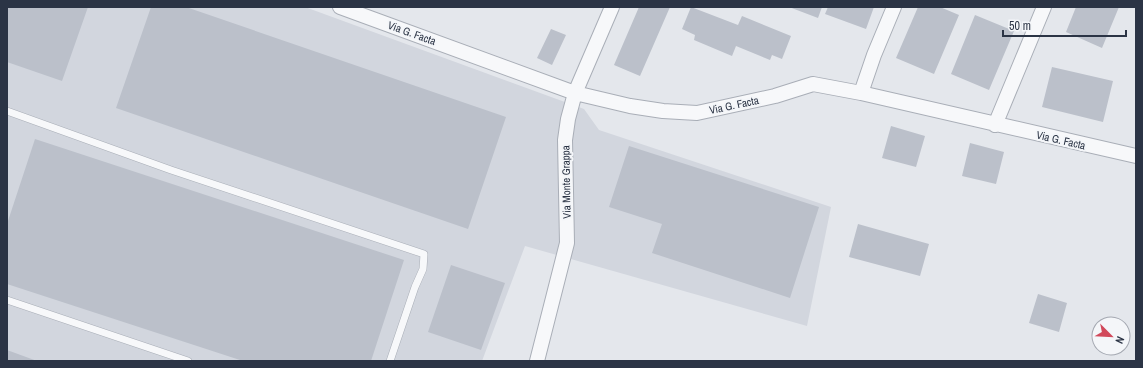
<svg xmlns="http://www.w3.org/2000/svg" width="1143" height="368" viewBox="0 0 1143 368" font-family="'Archivo Narrow',sans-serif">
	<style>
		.built { fill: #d2d6de }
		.building { fill: #bbc0ca }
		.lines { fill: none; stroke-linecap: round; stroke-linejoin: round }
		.lane-casing { stroke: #a9aeb7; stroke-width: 8 }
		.street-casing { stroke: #a9aeb7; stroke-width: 16 }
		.lane { stroke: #f7f8fa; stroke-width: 7 }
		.street { stroke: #f7f8fa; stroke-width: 14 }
		.labels { text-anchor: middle; stroke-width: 4; stroke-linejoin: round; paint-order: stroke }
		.street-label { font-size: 11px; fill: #2b3445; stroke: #f4f6f9 }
	</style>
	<rect width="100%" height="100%" fill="#e4e7ec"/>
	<path class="built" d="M7 7H305L584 109 599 130 831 207 807 326 525 246 482 361H7Z"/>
	<path class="building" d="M7 7H88L62 81 7 62Z
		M151 7H186L506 117 468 229 116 108Z
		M639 7H670L640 76 614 65Z
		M691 7 738 25 742 16 791 36 782 59 772 55 770 60 736 46 732 56 694 40 695 35 682 29Z
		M789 7H822L818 18Z
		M828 7H874L866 29 825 14Z
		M918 7H940L959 15 934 74 896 58Z
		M1076 7H1119L1102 48 1066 32Z
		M975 15 1014 31 989 90 951 74Z
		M551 29 566 35 552 65 537 58Z
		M1052 67 1113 81 1103 122 1042 107Z
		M891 126 925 136 916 167 882 158Z
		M35 139 404 260 371 361H243L7 284V224Z
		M970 143 1004 152 996 184 962 176Z
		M629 146 819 207 790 298 652 253 662 224 609 207Z
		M858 224 929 244 920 276 849 257Z
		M451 265 505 283 481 350 428 332Z
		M1038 294 1067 303 1059 332 1029 323Z
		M7 350 37 361H7Z"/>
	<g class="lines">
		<defs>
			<path id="lane" d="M7 111 171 170 424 254 423 269 415 287 390 361
				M7 300 188 361"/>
			<path id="street" d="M340 7 575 93 630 106 663 111 697 113 775 96 813 84 861 93 1136 156
				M861 93 874 55 894 7
				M995 125 1044 7
				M537 361 567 243 565 140 568 119 575 93 612 7"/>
		</defs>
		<use href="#lane" class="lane-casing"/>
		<use href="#street" class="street-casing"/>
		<use href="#lane" class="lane"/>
		<use href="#street" class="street"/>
	</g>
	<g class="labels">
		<g class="street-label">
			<text transform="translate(412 33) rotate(20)" y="4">Via G. Facta</text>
			<text transform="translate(734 105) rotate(-12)" y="4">Via G. Facta</text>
			<text transform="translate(1061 140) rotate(13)" y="4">Via G. Facta</text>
			<text transform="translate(566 182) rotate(-91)" y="4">Via Monte Grappa</text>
		</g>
	</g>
	<rect width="1143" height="368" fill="none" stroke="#2b3445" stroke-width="16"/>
	<g transform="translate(1111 336) rotate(114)"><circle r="19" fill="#f4f6f9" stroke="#a4a8b1"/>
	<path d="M0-3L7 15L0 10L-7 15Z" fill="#d1495b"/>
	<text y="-6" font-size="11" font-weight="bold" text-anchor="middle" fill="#2b3445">N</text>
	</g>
	<path d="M1003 30v6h123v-6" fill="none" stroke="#2b3445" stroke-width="2"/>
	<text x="1009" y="30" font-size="12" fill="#2b3445" stroke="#f4f6f9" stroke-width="3" paint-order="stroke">50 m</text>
</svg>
